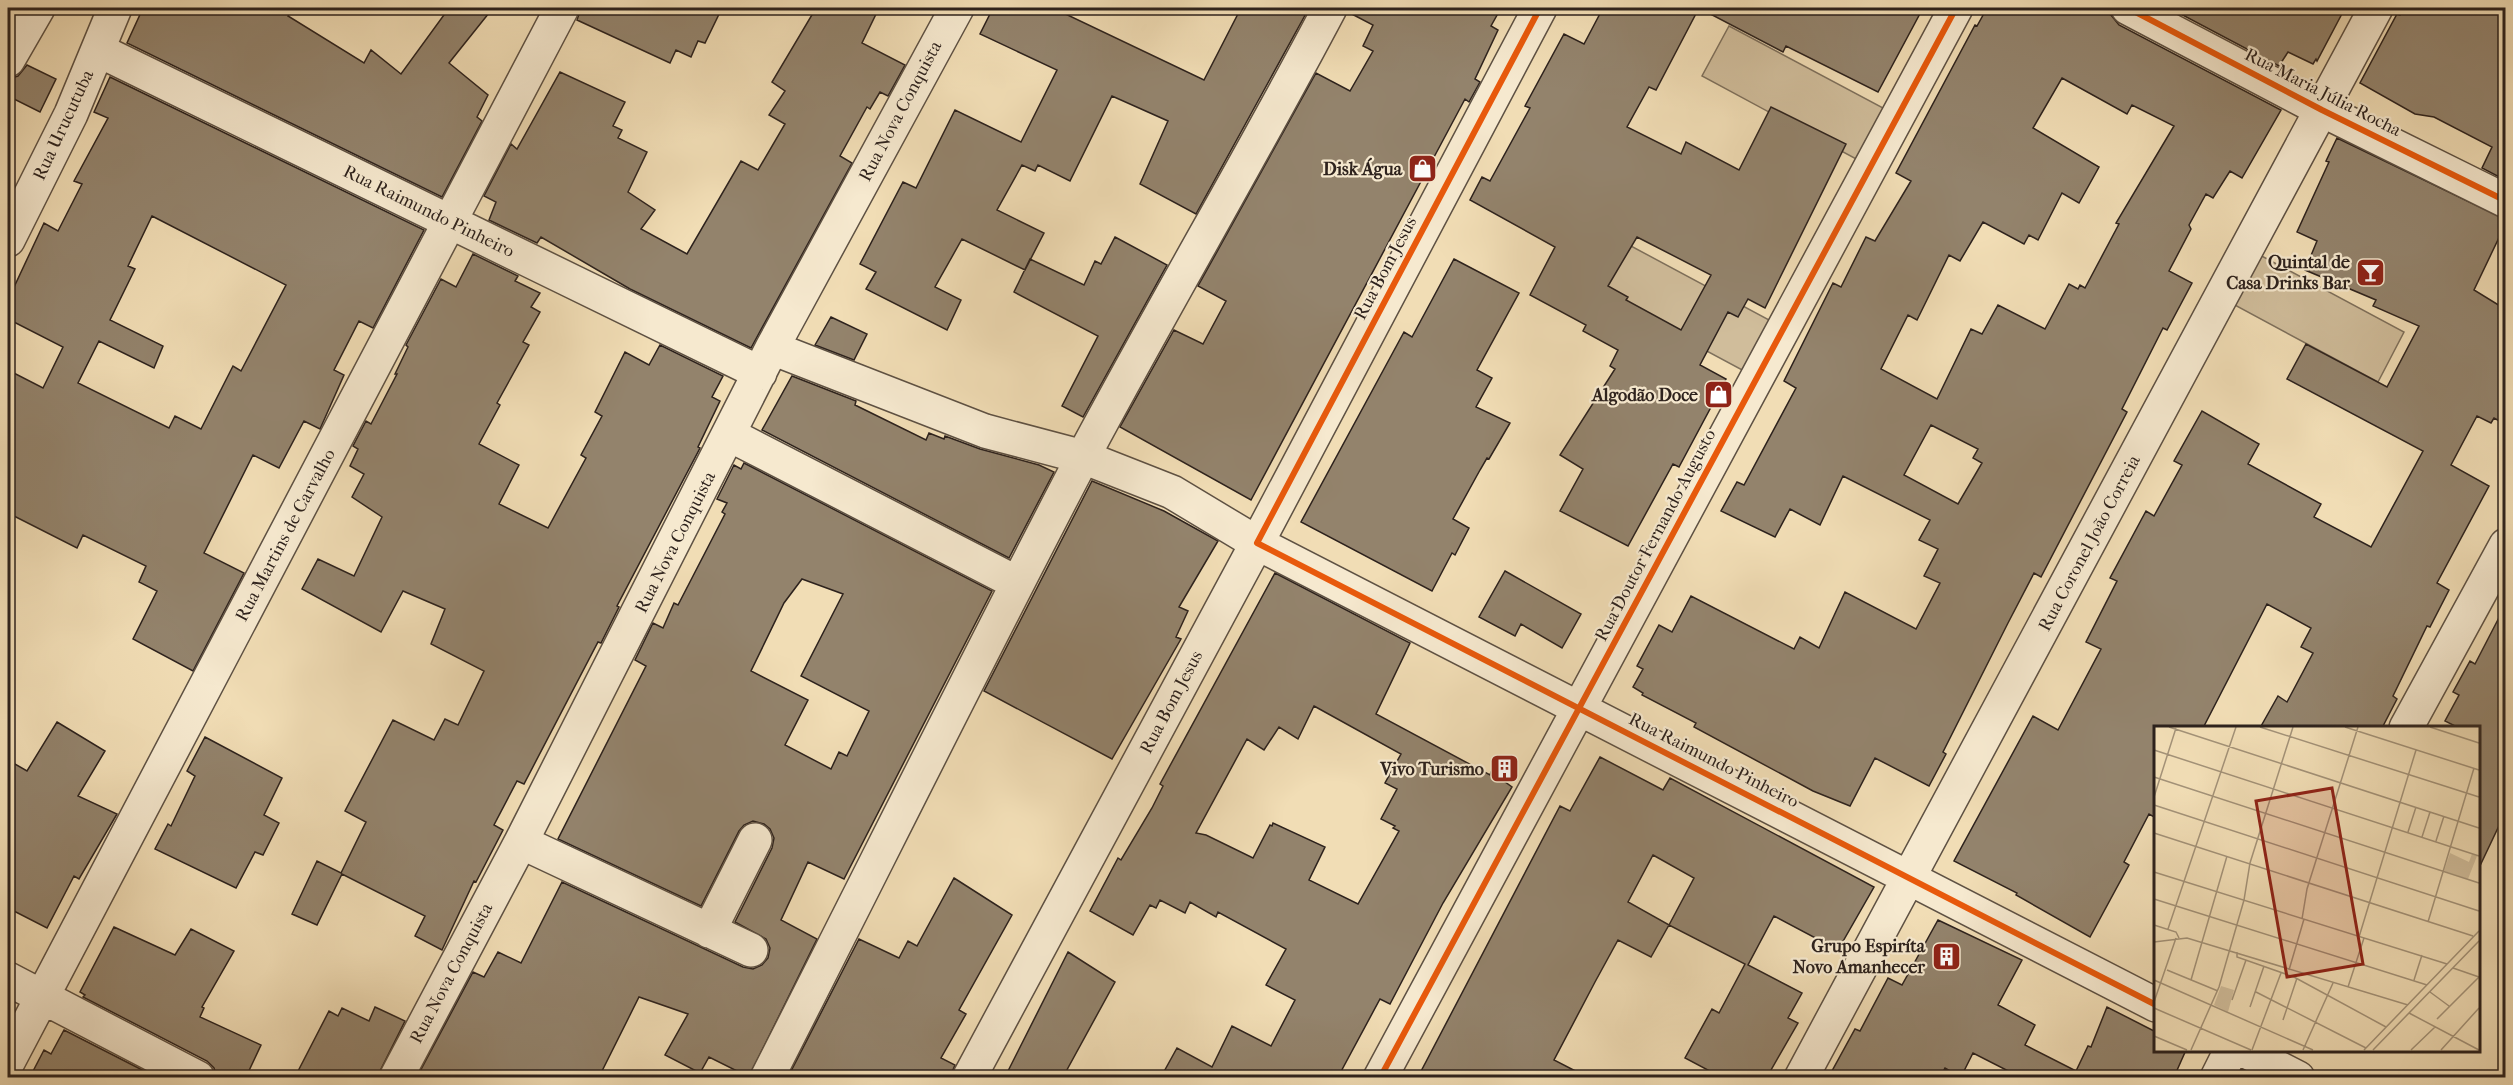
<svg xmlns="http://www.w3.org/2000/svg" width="2513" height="1085" viewBox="0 0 2513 1085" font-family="'IM FELL French Canon',serif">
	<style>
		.green { fill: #d0bd9b; stroke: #7e705c; stroke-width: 1.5 }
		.building { fill: #93836c; stroke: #2d221d; stroke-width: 1.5; fill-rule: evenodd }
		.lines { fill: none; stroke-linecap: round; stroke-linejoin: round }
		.minor-casing { stroke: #5e5143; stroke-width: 36 }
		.minor { stroke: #f6e9cf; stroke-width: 33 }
		.cycleway-casing { stroke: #f6e9cf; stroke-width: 10 }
		.cycleway { stroke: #e8590c; stroke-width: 6 }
		.labels { text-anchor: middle; stroke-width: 4.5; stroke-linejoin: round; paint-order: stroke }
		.street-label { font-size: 18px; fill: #2d221d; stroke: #f6e9cf }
		.poi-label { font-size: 18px; font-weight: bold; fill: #2d221d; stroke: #f6e9cf; text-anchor: end }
		.inset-road { fill: none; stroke: #a39278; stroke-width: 1.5 }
		.view { fill: #8f2418; fill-opacity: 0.15; stroke: #8f2418; stroke-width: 3 }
		.inset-edge { fill: none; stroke: #2d221d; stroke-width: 3 }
	</style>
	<rect width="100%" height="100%" fill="#f1ddb5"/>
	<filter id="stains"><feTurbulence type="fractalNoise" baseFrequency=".00333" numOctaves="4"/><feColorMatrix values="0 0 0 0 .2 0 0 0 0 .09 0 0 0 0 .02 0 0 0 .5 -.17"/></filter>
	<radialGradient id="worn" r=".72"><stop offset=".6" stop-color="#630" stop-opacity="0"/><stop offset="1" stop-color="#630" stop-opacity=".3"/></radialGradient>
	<path class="green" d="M1729 26 1885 109 1858 160 1702 76Z
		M1616 238 1771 321 1744 371 1589 288Z
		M2258 254 2404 332 2378 382 2231 303Z"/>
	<path class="building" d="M143 8H294L288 16 364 63 371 50 401 74 449 8H493L449 63 488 95 477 117 482 121 442 197 127 43Z
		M581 8H722L705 43 698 41 691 57 676 50 670 63 577 20Z
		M816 8H879L862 43 905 65 888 96 880 92 870 109 867 107 840 156 852 163 751 348 630 289 541 237 537 243 489 220 496 202 484 196 511 144 517 149 560 72 625 102 613 126 622 130 618 138 647 152 628 192 655 210 641 229 687 254 741 161 758 170 785 124 769 115 785 91 772 82Z
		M993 8H1053L1204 80 1241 8H1309L1196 214 1140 184 1168 121 1112 96 1070 181 1038 165 1035 171 1022 165 997 210 1044 233 1025 270 962 239 935 287 961 300 947 330 866 289 876 272 860 264 903 182 916 188 955 110 1021 142 1057 70 980 34Z
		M1349 8H1501L1491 26 1498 30 1475 79 1480 82 1469 102 1465 99 1251 500 1120 427 1174 330 1203 344 1226 301 1198 286 1316 73 1350 91 1373 51 1363 46 1373 25 1348 12Z
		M1603 8H1808L1818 12 1821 8H1923L1878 92 1786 46 1783 52 1699 8 1656 90 1649 87 1627 127 1681 154 1686 142 1739 170 1771 107 1846 144 1765 308 1748 299 1738 317 1728 312 1700 365 1726 379 1679 467 1673 464 1628 546 1560 511 1583 469 1560 455 1615 369 1610 366 1618 350 1583 331 1586 325 1530 295 1555 247 1470 200 1482 177 1490 181 1530 108 1525 106 1564 34 1584 44ZM1637 237 1711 275 1681 330 1626 300 1628 297 1608 286Z
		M1987 8H2098L2111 15 2119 25 2281 110 2242 178 2230 171 2213 198 2206 194 2189 225 2191 229 2169 271 2192 283 2167 330 2163 328 2122 409 2127 412 2041 577 2034 573 2008 623 1943 752 1946 754 1929 786 1875 758 1850 806 1813 791 1694 727 1696 723 1642 695 1643 693 1633 687 1643 669 1637 666 1659 625 1672 632 1691 596 1794 649 1800 637 1819 648 1845 592 1916 629 1940 583 1924 576 1938 549 1919 540 1930 520 1843 476 1820 525 1790 509 1775 537 1721 511 1737 482 1744 485 1796 388 1784 381 1833 283 1841 287 1866 237 1875 241 1911 181 1896 173 1975 25 1977 26ZM2062 78 2127 114 2132 105 2174 126 2116 223 2119 224 2085 288 2080 285 2078 289 2069 284 2045 329 1998 305 1982 334 1971 329 1937 399 1881 369 1908 315 1917 320 1949 255 1960 261 1983 222 2024 244 2029 235 2038 240 2062 193 2079 203 2099 167 2033 128ZM1931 425 1978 449 1973 458 1982 463 1958 504 1904 475Z
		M2177 8H2345L2317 61 2316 59 2313 64 2288 52 2279 66 2175 11Z
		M2404 8H2505V180L2482 168 2492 147 2434 117 2415 114 2360 83 2397 14 2400 15Z
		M27 65 56 79 40 112 8 96V79L18 76Z
		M110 77 424 230 373 328 359 321 334 370 344 375 320 429 304 421 279 468 253 455 204 553 244 573 193 671 133 639 157 591 139 582 146 566 83 535 77 548 8 513V370L43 388 63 347 8 319V300L44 223 58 231 82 184 74 181 108 118 94 112ZM152 216 286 285 241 371 233 366 201 429 175 416 169 428 78 383 99 341 154 368 163 346 110 320 135 269 128 266Z
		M2337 138 2505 219V225L2474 290 2505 309V424L2494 418 2491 423 2477 416 2451 465 2489 486 2437 583 2449 590 2430 627 2427 626 2393 696 2397 699 2382 728H2260L2278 696 2287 702 2313 653 2301 647 2311 628 2267 604 2203 728H2156V818L2149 814 2124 862 2129 865 2090 937 2016 895 2017 893 1954 861 2033 716 2058 730 2101 649 2086 642 2117 581 2110 578 2146 511 2154 516 2182 465 2174 461 2202 411 2259 444 2248 464 2321 504 2314 517 2371 547 2423 451 2287 379 2306 344 2387 387 2419 326 2373 306 2376 300 2305 270 2317 241 2297 232 2329 162 2326 161Z
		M1115 237 1167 265 1083 417 1062 406 1098 336 1014 292 1030 259 1084 285 1095 261 1101 264Z
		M473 254 518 276 515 281 540 293 531 307 540 312 523 342 529 345 497 403 500 405 479 444 519 465 499 504 548 528 586 458 581 455 602 416 595 412 625 352 649 365 660 345 723 376 712 397 720 401 698 447 700 448 617 606 619 607 601 643 598 642 524 784 517 781 494 825 503 830 476 882 474 881 442 950 415 936 425 916 342 874 317 925 292 914 317 861 341 873 366 822 345 811 393 720 434 740 445 719 458 725 484 671 431 644 445 609 403 591 381 632 302 589 318 559 354 576 382 517 352 497 364 474 350 466 358 449 353 446 366 421 371 424 397 374H395L408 347 406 345 441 279 456 287Z
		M1454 259 1519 293 1477 370 1492 378 1476 407 1510 423 1489 459 1487 458 1480 470 1453 519 1469 528 1455 555 1452 553 1432 591 1301 522 1404 332 1412 337Z
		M831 317 867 334 854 360 815 345Z
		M792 376 856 401 855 405 926 440 929 433 944 439 945 436 980 449 1039 465 1054 472 1009 558 762 430Z
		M744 463 992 591 844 879 808 862 781 920 817 939 749 1077 709 1057 700 1073 665 1055 688 1014 639 997 599 1077H417L473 972 484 977 498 952 521 963 562 882 743 967 753 969 762 965 768 958 770 948 766 939 735 922 772 848 774 838 770 829 764 824 753 821 744 825 739 831 701 906 558 839 646 666 635 660 653 623 663 628 674 603 678 605 725 514 722 512 727 503 717 499 734 465 741 469ZM802 579 843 594 801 676 869 711 847 756 839 752 831 769 785 745 808 700 751 671 784 603Z
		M1092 481 1164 511 1218 541 1179 607 1188 611 1176 637 1181 639 1112 759 984 691Z
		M1505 571 1581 614 1562 648 1521 624 1515 636 1479 617Z
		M1275 573 1410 643 1376 714 1490 775 1491 772 1512 787 1443 903 1390 1004 1380 999 1338 1077H1161L1177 1048 1212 1067 1232 1026 1271 1046 1295 1000 1266 985 1286 949 1218 912 1216 917 1190 902 1185 913 1160 900 1156 908 1150 905 1133 935 1090 911 1118 858 1121 860 1152 808 1163 786 1160 784ZM1314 706 1401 754 1385 783 1397 789 1381 819 1395 826 1393 828 1399 831 1358 904 1309 880 1325 847 1273 823 1272 826 1270 825 1253 858 1206 835 1196 833 1247 739 1264 750 1279 727 1298 739Z
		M2505 606V813L2478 870V728H2459L2445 721 2459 695 2453 692 2470 661 2475 664Z
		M57 722 105 751 78 796 117 814 79 879 74 876 47 928 8 908V760L27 771Z
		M205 737 282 778 264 815 279 823 263 855 255 852 236 888 155 849 168 824 171 826 195 776 187 771Z
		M1600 757 1663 790 1670 778 1874 887 1838 950 1774 916 1748 965 1802 993 1788 1018 1798 1023 1767 1077H1721L1685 1058 1712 1009 1719 1013 1745 964 1669 925 1651 957 1618 940 1595 982 1554 1060 1587 1077H1418L1560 806 1570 811ZM1653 855 1694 878 1669 925 1628 902Z
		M954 878 1012 915 959 1010 966 1014 941 1058 955 1065 950 1077H788L859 939 899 958 908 941 917 946Z
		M1938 920 2022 960 1998 1005 2035 1025 2025 1045 2076 1071 2088 1046 2091 1047 2107 1007 2156 1032V1050H2186L2174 1077H2020L1973 1053 1961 1077 1945 1068 1940 1077H1845L1832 1071 1855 1029 1860 1031 1888 978 1902 985Z
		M114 927 175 955 191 929 234 951 202 1007 204 1008 200 1017 261 1045 246 1077H217L214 1068 207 1061 83 997 85 995 80 992Z
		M1068 952 1115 982 1063 1077H1005Z
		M375 1007 405 1021 377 1077H295L329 1011 338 1016 342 1008 369 1021Z
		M64 1030 156 1077H30L44 1050 51 1054Z"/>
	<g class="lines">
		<defs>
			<path id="minor" d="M2128 8 2322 110 2506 201
				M98 50 760 373
				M8 60 38 8
				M8 240 71 114 115 8
				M772 348 985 431 1083 457 1172 492 1257 543 2156 1005
				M730 435 1017 583
				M2406 728 2506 545
				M521 842 751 950
				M709 931 755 840
				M8 979 198 1078
				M2244 1050 2298 1078
				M8 1062 562 8
				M396 1078 521 842 772 348 957 8
				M767 1078C873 870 976 661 1084 455 1164 305 1251 158 1330 8
				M969 1078 1257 543 1540 8
				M1380 1078 1956 8
				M1801 1078 2376 8
				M2217 1078 2231 1050"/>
		</defs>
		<use href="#minor" class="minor-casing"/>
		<use href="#minor" class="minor"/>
		<defs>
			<path id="cycleway" d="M1540 8 1257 543 2156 1005
				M2128 8 2322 110 2506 201
				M1380 1078 1956 8"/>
		</defs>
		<use href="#cycleway" class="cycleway-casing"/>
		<use href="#cycleway" class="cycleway"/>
	</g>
	<defs>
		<symbol id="shop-square" viewBox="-11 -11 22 22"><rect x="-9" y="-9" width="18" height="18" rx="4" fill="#8f2418" stroke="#f6e9cf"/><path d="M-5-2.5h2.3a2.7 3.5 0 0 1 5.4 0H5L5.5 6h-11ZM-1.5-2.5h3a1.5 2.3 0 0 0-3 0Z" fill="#fff"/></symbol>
		<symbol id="bar-square" viewBox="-11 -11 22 22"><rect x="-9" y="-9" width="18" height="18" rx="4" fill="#8f2418" stroke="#f6e9cf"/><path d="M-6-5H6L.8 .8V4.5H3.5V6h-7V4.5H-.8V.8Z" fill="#fff"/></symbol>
		<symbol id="building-square" viewBox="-11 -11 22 22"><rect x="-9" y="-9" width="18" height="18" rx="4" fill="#8f2418" stroke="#f6e9cf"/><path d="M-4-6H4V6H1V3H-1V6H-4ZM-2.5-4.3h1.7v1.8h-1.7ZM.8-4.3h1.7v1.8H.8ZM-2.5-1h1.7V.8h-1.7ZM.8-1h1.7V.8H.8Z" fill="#fff"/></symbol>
	</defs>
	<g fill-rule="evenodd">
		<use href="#shop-square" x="1406" y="152" width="33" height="33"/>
		<use href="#bar-square" x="2354" y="256" width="33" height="33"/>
		<use href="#shop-square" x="1702" y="378" width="33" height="33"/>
		<use href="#building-square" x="1488" y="752" width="33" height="33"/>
		<use href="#building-square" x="1930" y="940" width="33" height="33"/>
	</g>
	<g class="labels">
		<g class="street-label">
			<text transform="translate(2323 92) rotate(27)" y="6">Rua Maria Júlia Rocha</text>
			<text transform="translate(900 111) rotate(-62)" y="6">Rua Nova Conquista</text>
			<text transform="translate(63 125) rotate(-65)" y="6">Rua Urucutuba</text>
			<text transform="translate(429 211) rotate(26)" y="6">Rua Raimundo Pinheiro</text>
			<text transform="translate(1385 268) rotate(-62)" y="6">Rua Bom Jesus</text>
			<text transform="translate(285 535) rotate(-62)" y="6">Rua Martins de Carvalho</text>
			<text transform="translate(1655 535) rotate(-62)" y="6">Rua Doutor Fernando Augusto</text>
			<text transform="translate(675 542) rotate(-63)" y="6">Rua Nova Conquista</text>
			<text transform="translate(2089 543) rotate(-62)" y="6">Rua Coronel João Correia</text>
			<text transform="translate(1171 702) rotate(-62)" y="6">Rua Bom Jesus</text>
			<text transform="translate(1714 760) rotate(27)" y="6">Rua Raimundo Pinheiro</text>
			<text transform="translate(451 973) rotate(-62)" y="6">Rua Nova Conquista</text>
		</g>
		<g class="poi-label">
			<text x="1402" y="175">Disk Água</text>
			<text x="2350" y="268">Quintal de<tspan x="2350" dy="21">Casa Drinks Bar</tspan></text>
			<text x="1698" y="401">Algodão Doce</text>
			<text x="1484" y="775">Vivo Turismo</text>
			<text x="1925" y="952">Grupo Espiríta<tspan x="1925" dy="21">Novo Amanhecer</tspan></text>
		</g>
	</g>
	<g transform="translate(2154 726)">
		<rect width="326" height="326" fill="#f1ddb5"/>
		<path d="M296 127 315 136 318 128 323 130 314 153 290 145ZM67 260 80 264 74 286 60 279Z" fill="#d0bd9b"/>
		<path class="inset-road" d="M15 1 325 102M106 1 325 71M191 1 325 44M276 1 325 17M0 24 325 130M0 51 325 157M0 71 22 2M0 79 325 185M254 106 262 81M0 107 319 210M268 111 276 86M282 115 290 90M0 146 293 238M0 173 273 259M148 193 153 163 204 1M274 196 320 42M0 199 22 206 25 212M14 203 82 1M205 211 262 24M0 216 33 212 254 279M83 226V231L140 251 232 301M299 242 325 251M13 244 64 265M135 244 150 193M0 254 159 324M37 254 73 130M260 254 268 229M194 261 210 212M102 266 212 322M276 266 295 280M78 274 92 234M0 276 22 212M96 281 110 240M0 282 97 324M255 287 325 324M283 293 325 251M129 294 143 252M0 310 33 324M37 324 65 261 90 174 96 137 139 1M98 324 127 247M149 324 179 257M210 324 325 205M219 324 325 215M257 324 281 301M287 324 325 282"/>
		<path class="view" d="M178 62 209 238 133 251 102 75Z"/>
		<rect width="326" height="326" class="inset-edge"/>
	</g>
	<rect width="2513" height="1085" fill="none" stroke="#f1ddb5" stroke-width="30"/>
	<rect x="9" y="9" width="2495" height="1067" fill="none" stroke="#2d221d" stroke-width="3"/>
	<rect x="15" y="15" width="2483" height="1055" fill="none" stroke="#2d221d" stroke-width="1.5"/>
	<rect width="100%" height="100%" filter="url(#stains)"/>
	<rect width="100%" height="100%" fill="url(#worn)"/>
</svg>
